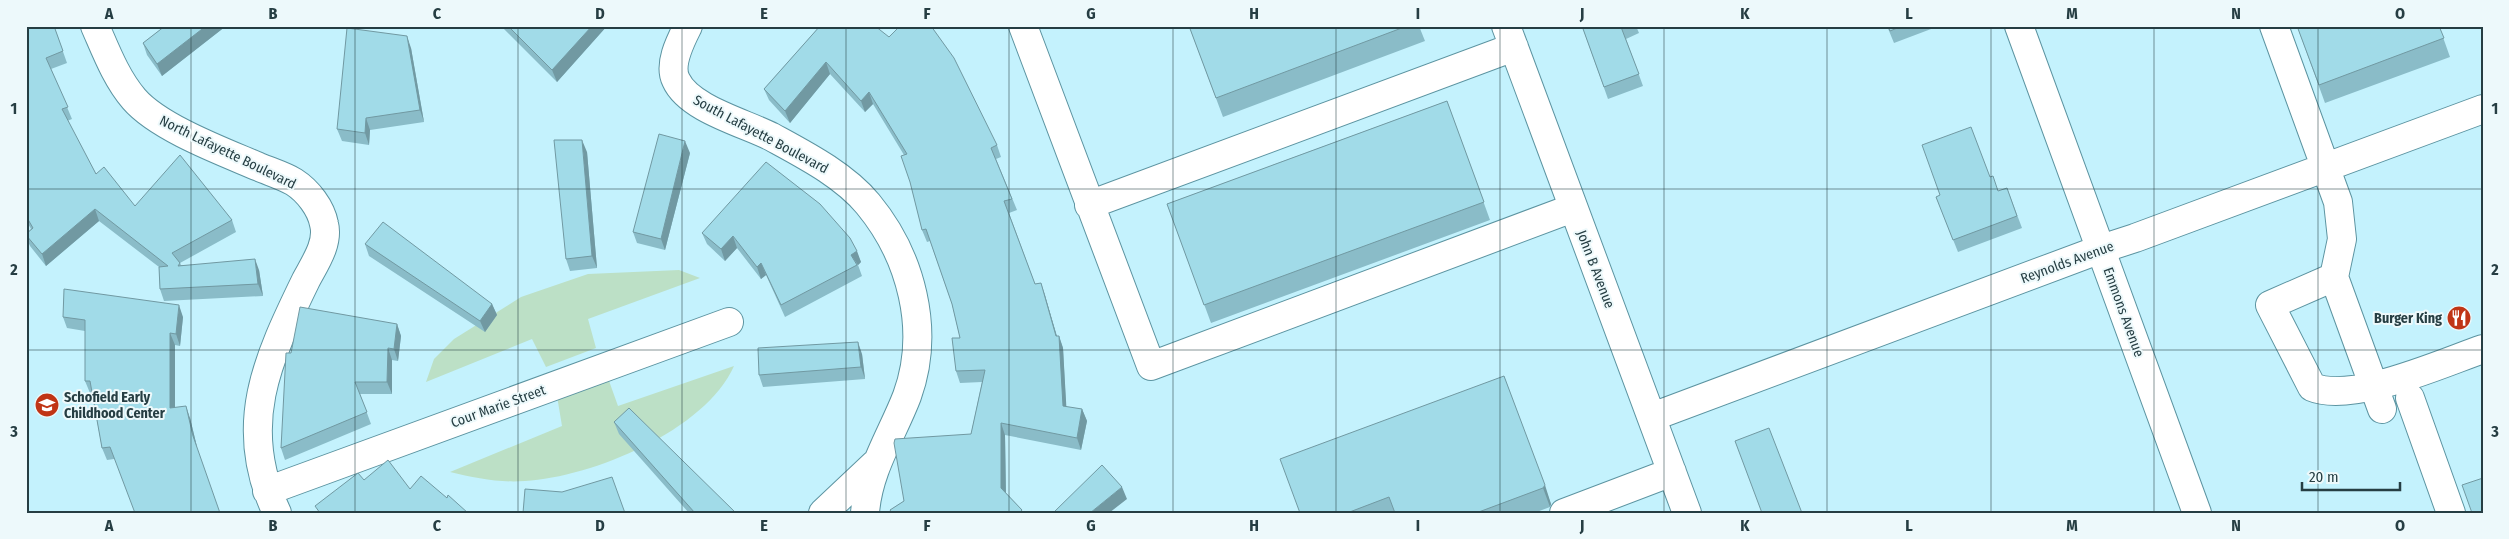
<svg xmlns="http://www.w3.org/2000/svg" width="2509" height="539" viewBox="0 0 2509 539" font-family="'Fira Sans Condensed',sans-serif">
	<style>
		.green { fill: #bce0c6 }
		.lines { fill: none; stroke-linecap: round; stroke-linejoin: round }
		.minor-casing { stroke: #5c94a1; stroke-width: 30 }
		.minor { stroke: #fff; stroke-width: 28 }
		.wall { fill: #8abcc8 }
		.shaded-wall { fill: #7199a2 }
		.building { fill: #a1dbe8; stroke: #7199a2 }
		.grid { fill: none; stroke: #263e43; stroke-width: 1; stroke-opacity: 0.55 }
		.labels { text-anchor: middle; stroke-width: 4; stroke-linejoin: round; paint-order: stroke }
		.street-label { font-size: 14px; fill: #263e43; stroke: #edf9fb }
		.poi-label { font-size: 14px; font-weight: bold; fill: #263e43; stroke: #edf9fb; text-anchor: end }
		.neatline { fill: none; stroke: #263e43; stroke-width: 2 }
		.grid-label { font-size: 16px; text-anchor: middle; font-weight: bold; fill: #263e43 }
	</style>
	<rect width="100%" height="100%" fill="#c4f2fd"/>
	<path class="green" d="M679 270 700 278 588 319 596 348 546 367 532 339 426 382 434 359 454 339 521 297 588 274Z
		M734 366C705 431 592 477 525 481 500 483 475 478 450 472L562 426 557 396 608 378 618 406Z"/>
	<g class="lines">
		<defs>
			<path id="minor" d="M95 26C106 51 116 78 134 99 159 128 224 152 259 167 271 172 284 176 294 182 308 191 321 208 324 224 329 243 315 263 306 280 267 360 236 426 277 513
				M688 26C681 40 668 64 676 80 689 109 745 123 772 137 805 155 844 175 868 204 911 256 931 330 907 396 892 435 868 470 865 513
				M1023 26 1151 366 1573 208
				M1506 26 1687 513
				M2019 26 2197 513
				M2274 26 2338 202 2342 239 2334 277 2382 409
				M1089 205 1514 47
				M2334 277 2270 305 2312 387C2352 404 2442 363 2483 349
				M2410 398 2451 513
				M1652 417 2101 249 2135 238 2483 109
				M267 491 729 322
				M823 513 875 464
				M1564 513 1672 472"/>
		</defs>
		<use href="#minor" class="minor-casing"/>
		<use href="#minor" class="minor"/>
	</g>
	<path class="wall" d="M26 26H54L67 63 51 69 72 119 67 121 96 174 135 206 232 220 236 232 180 263 181 265 259 270 263 296 164 301 160 289 159 267 99 221 46 266 30 246 26 237V234L31 229 26 220Z
		M165 26H226L162 76 147 55 143 43Z
		M501 26H607L557 82Z
		M820 26 997 145 1001 157 996 159 1017 210 1009 213 1035 284 1041 283 1057 336H1059L1063 348 1066 407 1082 409 1087 421 1081 450 1005 435 1006 493 1022 510 1023 513H891L890 510 904 501 971 434 982 382 960 383 956 371 960 338 952 304 930 241 927 242 922 230 904 155 873 104 865 112 830 74 790 123 769 100 764 89Z
		M1189 26H1419L1425 41 1223 117Z
		M1582 26H1636L1639 33 1626 39 1643 86 1608 99Z
		M1887 26H1939L1894 43Z
		M2297 26H2439L2450 57 2325 103Z
		M411 48 424 122 370 130 369 145 342 141 337 129Z
		M1447 101 1490 220 1211 323 1167 204Z
		M587 152 597 268 570 271 566 259Z
		M690 153 665 250 637 243 633 232Z
		M1990 177 1998 191 2007 188 2022 228 1958 252 1936 197Z
		M702 233 850 238 861 262 858 265 862 276 785 317 766 275 761 279 737 248 725 261 707 244Z
		M365 244 492 304 497 315 485 332 369 256Z
		M63 317H183L180 346 175 345V408L190 418 197 447 107 460 102 448 92 393H90L85 381V331L67 328Z
		M397 324 401 336 398 361 392 360V394H360L371 424 285 460 281 448 291 353Z
		M862 354 865 379 763 387 759 375Z
		M1504 376 1551 504 1550 507 1534 513H1300Z
		M614 422 736 513H689L619 434Z"/>
	<path class="shaded-wall" d="M206 26H226L162 76 157 64Z
		M592 26H607L557 82 552 70Z
		M407 36 411 48 424 122 420 110Z
		M826 62 830 74 790 123 785 111Z
		M869 92 873 104 865 112 861 101Z
		M366 118 370 130 369 145 365 133Z
		M582 140 587 152 597 268 592 256Z
		M685 141 690 153 665 250 661 239Z
		M95 209 99 221 46 266 42 254Z
		M733 236 737 248 725 261 721 249Z
		M857 251 861 262 858 265 851 255Z
		M255 259 259 270 263 296 258 284Z
		M761 263 766 275 761 279 757 267Z
		M1041 283 1045 295 1059 344V336L1063 348 1067 418 1063 406 1056 336Z
		M492 304 497 315 485 332 480 321Z
		M179 305 183 317 180 346 176 334Z
		M397 324 401 336 398 361 394 349Z
		M170 333 175 345V420L170 408Z
		M858 342 862 354 865 379 861 367Z
		M388 348 392 360V394L387 382Z
		M186 406 190 418 197 447 193 436Z
		M1082 409 1087 421 1081 450 1077 438Z
		M1001 423 1005 435 1006 500 1001 488Z
		M1545 485 1551 504 1550 507 1543 488Z
		M1122 487 1127 499 1109 513H1090Z"/>
	<path class="building" d="M26 26H54L63 51 46 58 68 107 62 109 96 174 104 167 135 206 180 155 232 220 172 253 180 263 178 266 255 259 258 284 160 289 159 267 168 266 95 209 42 254 26 235V234L33 228 26 216Z
		M165 26H206L157 64 143 43Z
		M508 26H592L552 70Z
		M820 26H875L889 37 900 26H931L954 58 997 145 991 148 1012 199 1004 201 1035 284 1041 283 1056 336H1059L1063 406 1082 409 1077 438 1001 423V488L1022 510 1019 513H892L890 510 904 501 894 443 895 439 971 434 985 370 956 371 952 338H960L952 304 926 229 922 230 910 182 901 156 907 154 869 92 861 101 826 62 785 111 764 89Z
		M1189 26H1407L1216 98Z
		M1582 26H1623L1621 27 1639 74 1604 87Z
		M1888 26H1902L1890 31Z
		M2297 26H2439L2444 38 2319 85Z
		M347 28 407 36 420 110 366 118 365 133 337 129Z
		M1447 101 1484 202 1204 305 1167 204Z
		M1971 127 1990 177 1993 176 1998 191 2007 188 2017 216 1953 240 1936 197 1940 195 1922 145Z
		M659 134 685 141 661 239 633 232Z
		M554 140H582L592 256 566 259Z
		M766 162 820 204 850 238 857 251 851 255 857 265 781 305 761 263 757 267 733 236 721 249 702 233Z
		M383 222 492 304 480 321 365 244Z
		M64 289 179 305 176 334 170 333V408L186 406 193 436 220 513H135L110 447 102 448 90 381H85V320L63 317Z
		M300 307 397 324 394 349 388 348 387 382H355L367 412 281 448 286 353H291Z
		M858 342 861 367 759 375 758 348Z
		M1504 376 1545 485 1543 488 1476 513H1395L1389 497 1347 513H1300L1280 459Z
		M629 408 736 513H695L614 422Z
		M1769 428 1802 513H1762L1735 441Z
		M388 460 410 489 421 476 447 498 448 495 468 513H320L315 506 358 473 364 480Z
		M1102 465 1122 487 1090 513H1053Z
		M612 477 625 513H523L525 489 562 492Z
		M2483 478V513H2472L2462 485Z"/>
	<path class="grid" d="M191 26V513M355 26V513M518 26V513M682 26V513M846 26V513M1009 26V513M1173 26V513M1336 26V513M1500 26V513M1664 26V513M1827 26V513M1991 26V513M2154 26V513M2318 26V513M26 189H2483M26 350H2483"/>
	<defs>
		<symbol id="restaurant-disc" viewBox="-11 -11 22 22"><circle r="9.5" fill="#c03516" stroke="#edf9fb"/><path d="M-5-6h1v4h1v-4h1v4h1v-4h1v5L-1.5 .5V6h-2V.5L-5-1ZM5-6V6H3V1.5H1.5Q1.5-4 5-6Z" fill="#fff"/></symbol>
		<symbol id="school-disc" viewBox="-11 -11 22 22"><circle r="9.5" fill="#c03516" stroke="#edf9fb"/><path d="M0-5L7-2L0 1L-7-2ZM-4 1L0 2.5L4 1V4Q0 6-4 4Z" fill="#fff"/></symbol>
	</defs>
	<g fill-rule="evenodd">
		<use href="#restaurant-disc" x="2445" y="304" width="28" height="28"/>
		<use href="#school-disc" x="33" y="391" width="28" height="28"/>
	</g>
	<g class="labels">
		<g class="street-label">
			<text transform="translate(761 134) rotate(28)" y="5">South Lafayette Boulevard</text>
			<text transform="translate(228 152) rotate(26)" y="5">North Lafayette Boulevard</text>
			<text transform="translate(2067 262) rotate(-20)" y="5">Reynolds Avenue</text>
			<text transform="translate(1596 269) rotate(69)" y="5">John B Avenue</text>
			<text transform="translate(2124 312) rotate(70)" y="5">Emmons Avenue</text>
			<text transform="translate(498 406) rotate(-20)" y="5">Cour Marie Street</text>
		</g>
		<g class="poi-label">
			<text x="2442" y="323">Burger King</text>
			<text x="64" y="402" text-anchor="start">Schofield Early<tspan x="64" dy="16">Childhood Center</tspan></text>
		</g>
	</g>
	<rect width="2509" height="539" fill="none" stroke="#edf9fb" stroke-width="55"/>
	<path d="M2302 482v8h98v-8" fill="none" stroke="#263e43" stroke-width="2.5"/>
	<text x="2309" y="482" font-size="15" fill="#263e43" stroke="#edf9fb" stroke-width="4" paint-order="stroke">20 m</text>
	<rect x="28" y="28" width="2454" height="484" class="neatline"/>
	<g class="grid-label">
		<text x="109" y="19">A</text>
		<text x="273" y="19">B</text>
		<text x="437" y="19">C</text>
		<text x="600" y="19">D</text>
		<text x="764" y="19">E</text>
		<text x="927" y="19">F</text>
		<text x="1091" y="19">G</text>
		<text x="1254" y="19">H</text>
		<text x="1418" y="19">I</text>
		<text x="1582" y="19">J</text>
		<text x="1745" y="19">K</text>
		<text x="1909" y="19">L</text>
		<text x="2072" y="19">M</text>
		<text x="2236" y="19">N</text>
		<text x="2400" y="19">O</text>
		<text x="14" y="114">1</text>
		<text x="2495" y="114">1</text>
		<text x="14" y="275">2</text>
		<text x="2495" y="275">2</text>
		<text x="14" y="437">3</text>
		<text x="2495" y="437">3</text>
		<text x="109" y="531">A</text>
		<text x="273" y="531">B</text>
		<text x="437" y="531">C</text>
		<text x="600" y="531">D</text>
		<text x="764" y="531">E</text>
		<text x="927" y="531">F</text>
		<text x="1091" y="531">G</text>
		<text x="1254" y="531">H</text>
		<text x="1418" y="531">I</text>
		<text x="1582" y="531">J</text>
		<text x="1745" y="531">K</text>
		<text x="1909" y="531">L</text>
		<text x="2072" y="531">M</text>
		<text x="2236" y="531">N</text>
		<text x="2400" y="531">O</text>
	</g>
</svg>
